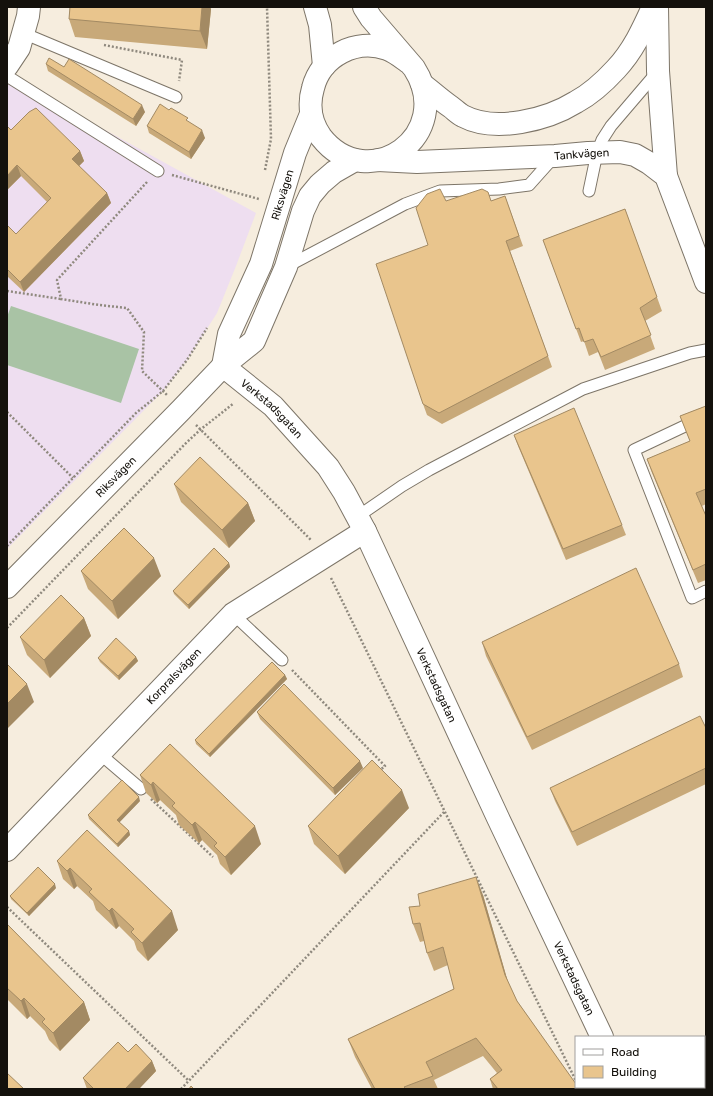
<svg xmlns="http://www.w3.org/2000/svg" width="713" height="1096" viewBox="0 0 713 1096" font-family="Rubik,sans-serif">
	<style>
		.education { fill: #eedef0 }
		.pitch { fill: #a9c3a5 }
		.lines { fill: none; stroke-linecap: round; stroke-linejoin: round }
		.lane-casing { stroke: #7d7568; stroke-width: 13 }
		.street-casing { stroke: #7d7568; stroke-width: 24 }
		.secondary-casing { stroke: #7d7568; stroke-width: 24 }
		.path { stroke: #8f897e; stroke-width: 2.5; stroke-dasharray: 2 2; stroke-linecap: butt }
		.lane { stroke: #fff; stroke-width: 11 }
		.street { stroke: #fff; stroke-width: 22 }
		.secondary { stroke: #fff; stroke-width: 22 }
		.wall { fill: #c8a979 }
		.shaded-wall { fill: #a38a63 }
		.building { fill: #e9c58d; stroke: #a38a63 }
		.labels { text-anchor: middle; stroke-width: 3; stroke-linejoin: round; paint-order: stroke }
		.street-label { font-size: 11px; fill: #14110c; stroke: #fff }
	</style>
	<rect width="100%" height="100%" fill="#f6edde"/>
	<path class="education" d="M7 76 256 213 236 266 217 313 187 360 163 391 7 549Z"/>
	<path class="pitch" d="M11 306 139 349 121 403 7 365V317Z"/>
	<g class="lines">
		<defs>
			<path id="lane" d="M23 33 176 97
				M7 76 158 171
				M589 191 597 153 602 140 611 126 658 71
				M286 267 405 204 440 191 499 189 529 185 554 157
				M706 416 634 450 692 598 706 591
				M357 517 402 486 429 470 583 389 690 353 706 350
				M233 614 282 660
				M100 754 141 789"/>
			<g id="street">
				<path d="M7 66 19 48 28 16 29 7"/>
				<path id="s1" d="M378 160 417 162 555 156 588 153 620 152 635 155 649 163 666 176 706 282"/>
				<path id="s2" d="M223 366 273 406 328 467 344 492 365 531 498 818 602 1037"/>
				<path id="s3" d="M7 850 233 614 365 531"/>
				<path d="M626 1087 627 1089"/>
			</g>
			<g id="secondary">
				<path d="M315 7 320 25 324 66"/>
				<path d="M364 7 371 18 414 68C457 135 368 197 321 137 311 123 308 105 313 88 321 56 356 38 387 49 395 52 401 57 408 62"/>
				<path d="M657 7 658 71 666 176"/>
				<path d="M422 84C432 92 441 100 451 107 455 110 459 114 463 116 495 133 547 120 576 102 591 94 605 81 616 69 633 51 643 29 653 7"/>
				<path id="s4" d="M223 366 229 334 261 264 295 153 311 114"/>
				<path id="s5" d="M7 587 181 410 223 366 254 341 286 267 303 211 310 196 320 184 334 172 355 160"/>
			</g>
		</defs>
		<use href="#lane" class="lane-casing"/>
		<use href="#street" class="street-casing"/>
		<use href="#secondary" class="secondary-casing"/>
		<path class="path" d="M104 45 182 60 179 81
			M265 170 271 139 267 7
			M172 175 259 199
			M147 182 57 280 61 299 99 305 127 308 144 332 142 371 167 395
			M7 291 61 299
			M7 412 73 478
			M196 425 311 540
			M7 546 136 413 163 391 187 360 207 328
			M331 578 576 1081
			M7 628 186 443 200 430 234 403
			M292 670 385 766 379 771
			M151 799 213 857
			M7 907 189 1081
			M579 1087 580 1089
			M181 1089 445 811"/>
		<use href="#lane" class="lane"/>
		<use href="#street" class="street"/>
		<use href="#secondary" class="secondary"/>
	</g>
	<path class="wall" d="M70 7H210L211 9 207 49 75 37 69 19Z
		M46 64 64 67 145 112 136 126 48 71Z
		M189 123 205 138 191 159 149 133 147 126Z
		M11 130 80 151 84 161 79 166 107 193 111 203 24 292 7 276V225L16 234 47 202 21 176 7 190Z
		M505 196 523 246 510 251 552 367 442 424 427 415 423 404 428 245 491 201Z
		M625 209 662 311 645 321 655 349 605 370 598 352 589 356 584 341 581 342 543 240Z
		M706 406V504L702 506 706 516V580L698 583 652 473 647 459 690 441 680 416Z
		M514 435 622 525 626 535 566 560 518 446Z
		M174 484 248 503 255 521 229 548 181 502Z
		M229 563 230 567 189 609 174 594 173 591Z
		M81 571 161 576 118 619 88 589Z
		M84 618 91 636 50 678 27 655 20 637Z
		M482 642 679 664 683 677 532 750 486 656Z
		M136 657 138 661 119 680 100 662 98 658Z
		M285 675 287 679 210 757 196 744 195 740Z
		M257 712 363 768 335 795 260 719Z
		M706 728V784L577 846 555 801 550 788Z
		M170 744 261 844 231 875 220 864 217 855 202 840 199 843 179 825 176 815 160 800 157 803 146 793 140 775Z
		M140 801 119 822 129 831 130 835 118 847 89 819 88 815Z
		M409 808 345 874 314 844 308 826Z
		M87 830 178 930 148 961 137 950 134 941 119 926 116 929 96 910 93 901 77 886 74 889 63 879 57 861Z
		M56 888 29 916 11 899 10 896Z
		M483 895 508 982 517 1001 579 1089H493L490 1079 497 1073 483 1056 434 1080 438 1089H372L355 1057 348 1039 454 989 448 965 434 971 427 953 424 941 420 942 413 924 420 906Z
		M7 924 84 1002 90 1020 60 1051 49 1040 45 1031 30 1016 27 1019 7 999Z
		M128 1052 152 1061 156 1071 139 1089H87L83 1078Z"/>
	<path class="shaded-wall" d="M202 7H210L211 9 207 49 200 31Z
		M142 105 145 112 136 126 133 119Z
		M202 130 205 138 191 159 189 152Z
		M80 151 84 161 76 169 72 159Z
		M17 165 21 176 7 190V176Z
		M107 193 111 203 24 292 20 282Z
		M248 503 255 521 229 548 222 530Z
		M154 558 161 576 118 619 112 601Z
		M229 563 230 567 189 609 188 605Z
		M84 618 91 636 50 678 44 660Z
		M136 657 138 661 119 680 118 676Z
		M285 675 287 679 210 757 209 754Z
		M27 684 34 702 7 729V704Z
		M360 761 363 768 335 795 333 788Z
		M153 782 160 800 157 803 151 785Z
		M402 790 409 808 345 874 338 856Z
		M139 797 140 801 118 824 117 820Z
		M195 822 202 840 199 843 192 825Z
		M255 826 261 844 231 875 225 857Z
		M129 831 130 835 118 847 117 844Z
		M70 868 77 886 74 889 67 871Z
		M476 877 483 895 511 993 505 975Z
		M55 884 56 888 29 916 27 913Z
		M112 908 119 926 116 929 109 911Z
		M172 911 178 930 148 961 142 943Z
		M24 998 30 1016 27 1019 21 1001Z
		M84 1002 90 1020 60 1051 53 1033Z
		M152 1061 156 1071 139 1089H125Z"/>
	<path class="building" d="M70 7H202L200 31 69 19Z
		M49 58 64 67 69 59 142 105 133 119 46 64Z
		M160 104 169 110 171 108 188 118 186 120 202 130 189 152 147 126Z
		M36 108 80 151 72 159 107 193 20 282 7 269V225L16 234 51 198 17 165 7 176V126L11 130 29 112Z
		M440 189 446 201 482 189 488 192 491 201 505 196 519 236 506 241 548 356 439 413 423 404 376 264 428 245 416 208 427 194Z
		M625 209 657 297 640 308 651 335 601 357 593 339 584 342 579 328 576 329 543 240Z
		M706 406V489L696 493 706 516V564L693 570 647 459 690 441 680 416Z
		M574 408 622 525 563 549 514 435Z
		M200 457 248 503 222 530 174 484Z
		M124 528 154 558 112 601 81 571Z
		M214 548 229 563 188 605 173 591Z
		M636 568 679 664 527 737 482 642Z
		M61 595 84 618 44 660 20 637Z
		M116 638 136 657 118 676 98 658Z
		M272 662 285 675 209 754 195 740Z
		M7 664 27 684 7 704Z
		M284 684 360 761 333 788 257 712Z
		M700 716 706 728V768L572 832 550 788Z
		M170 744 255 826 225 857 214 846 217 843 207 833 195 822 192 825 172 806 175 803 153 782 151 785 140 775Z
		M372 760 402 790 338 856 308 826Z
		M122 780 139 797 117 820 129 831 117 844 88 815Z
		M87 830 172 911 142 943 131 932 134 929 112 908 109 911 89 892 92 889 70 868 67 871 57 861Z
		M38 867 55 884 27 913 10 896Z
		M476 877 505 975 517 1001 576 1084V1087H578L579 1089H498L490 1079 502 1070 476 1038 426 1062 433 1076 404 1087 406 1089H375L348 1039 454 989 443 947 427 953 420 923 413 924 409 907 420 906 418 894Z
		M7 924 84 1002 53 1033 42 1022 45 1019 24 998 21 1001 7 988Z
		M118 1042 128 1052 136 1044 152 1061 125 1089H94L83 1078Z
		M7 1073 24 1089H7Z
		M191 1086 194 1089H189Z"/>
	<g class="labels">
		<g class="street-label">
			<text dy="4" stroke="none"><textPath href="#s1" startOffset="204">Tankvägen</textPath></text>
			<text dy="4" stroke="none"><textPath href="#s4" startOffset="182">Riksvägen</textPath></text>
			<text dy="4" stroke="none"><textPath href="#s2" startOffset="65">Verkstadsgatan</textPath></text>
			<text dy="4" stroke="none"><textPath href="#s5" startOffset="155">Riksvägen</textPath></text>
			<text dy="4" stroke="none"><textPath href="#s3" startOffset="241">Korpralsvägen</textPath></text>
			<text dy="4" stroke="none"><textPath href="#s2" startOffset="390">Verkstadsgatan</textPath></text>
			<text dy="4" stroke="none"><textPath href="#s2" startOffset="714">Verkstadsgatan</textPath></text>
		</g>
	</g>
	<rect width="713" height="1096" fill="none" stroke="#14110c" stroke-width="16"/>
	<rect x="575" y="1036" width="130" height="52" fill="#ffffff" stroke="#a1a09e"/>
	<rect x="583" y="1049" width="20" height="6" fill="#ffffff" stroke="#a1a09e"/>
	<text x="611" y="1056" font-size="12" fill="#14110c">Road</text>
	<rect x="583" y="1066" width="20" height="12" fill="#e9c58d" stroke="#a1a09e"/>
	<text x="611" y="1076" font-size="12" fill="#14110c">Building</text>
</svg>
